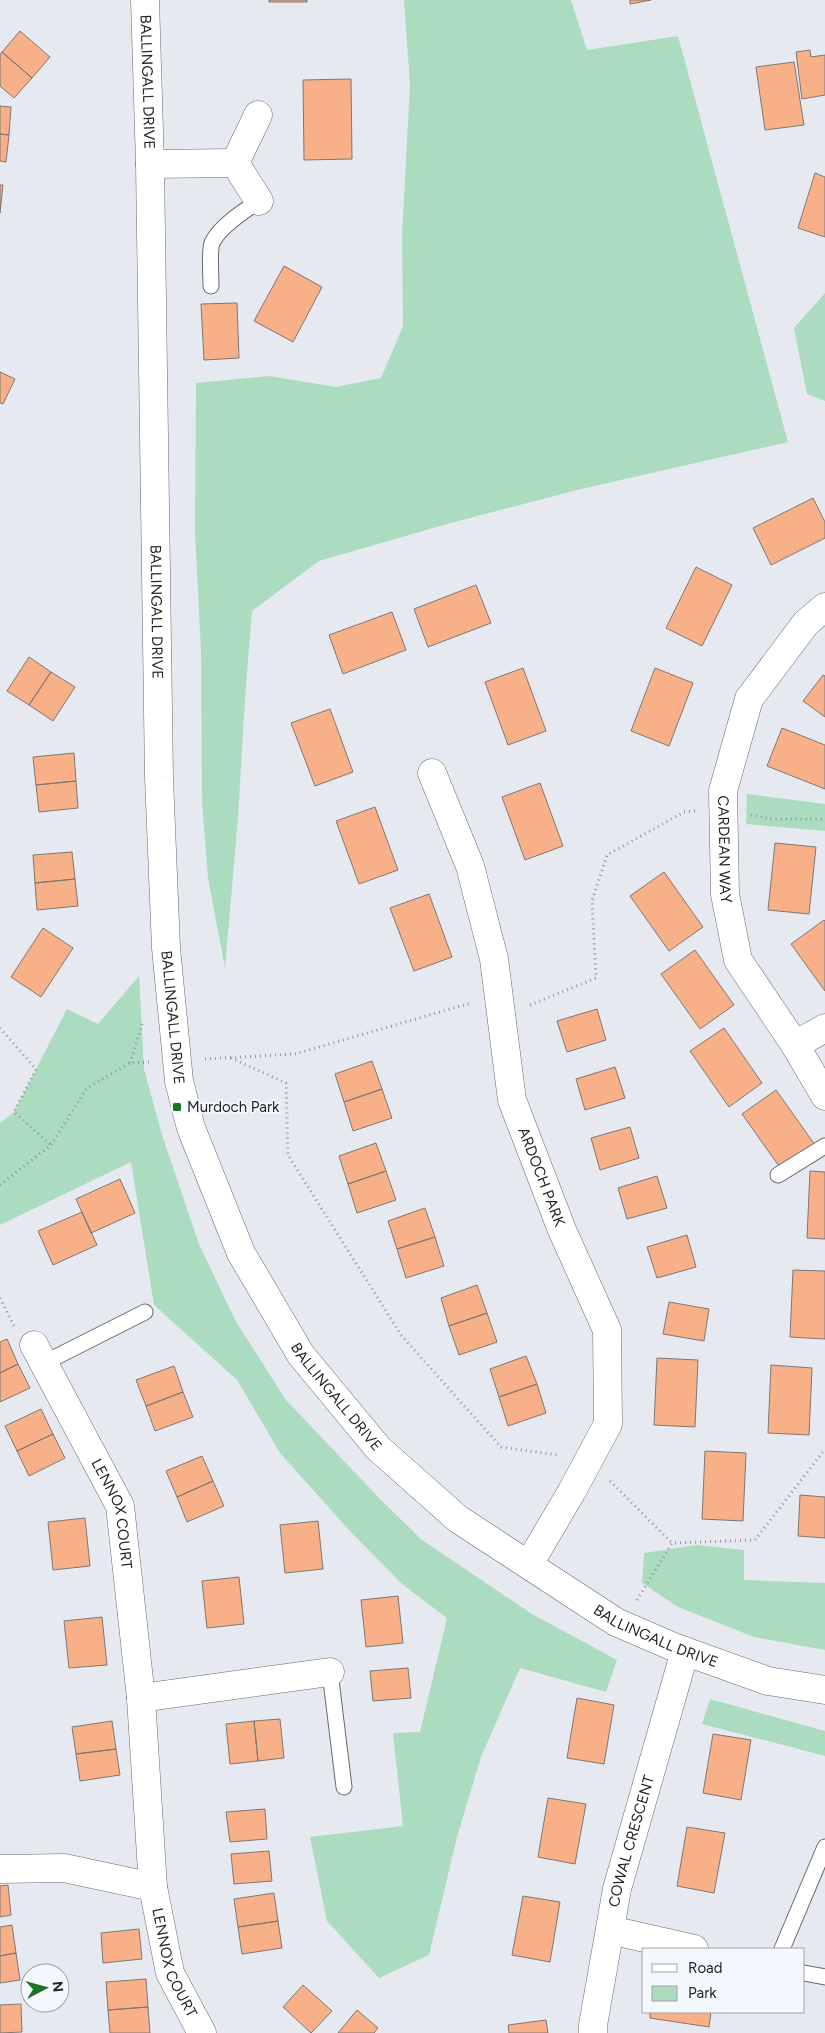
<svg xmlns="http://www.w3.org/2000/svg" width="825" height="2033" viewBox="0 0 825 2033" font-family="Figtree,sans-serif">
	<style>
		.green { fill: #acdcbf }
		.building { fill: #f7b088; stroke: #7e7773 }
		.lines { fill: none; stroke-linecap: round; stroke-linejoin: round }
		.lane-casing { stroke: #686a70; stroke-width: 17 }
		.street-casing { stroke: #686a70; stroke-width: 29 }
		.path { stroke: #94959a; stroke-width: 3; stroke-dasharray: 1 4; stroke-linecap: butt }
		.lane { stroke: #fff; stroke-width: 15 }
		.street { stroke: #fff; stroke-width: 28 }
		.poi-dot { fill: #1c7522; stroke: #f5f7fe; stroke-width: 2 }
		.labels { text-anchor: middle; stroke-width: 4; stroke-linejoin: round; paint-order: stroke }
		.street-label { font-size: 15px; fill: #252528; stroke: #f5f7fe }
		.poi-label { font-size: 15px; fill: #252528; stroke: #f5f7fe; text-anchor: start }
	</style>
	<rect width="100%" height="100%" fill="#e7e9f0"/>
	<path class="green" d="M404 0H571L587 50 678 36 788 442 581 489 447 524 319 561 252 611 245 699 238 818 225 968 208 878 202 802 201 651 195 532 196 383 269 376 336 387 381 378 403 326 402 235 410 85Z
		M825 293V401L807 394 794 328Z
		M747 794 825 804V831L746 824Z
		M139 976 144 1069 162 1135 199 1244 235 1320 286 1400 382 1501 422 1540 532 1614 617 1660 606 1692 520 1668 481 1757 457 1837 429 1955 379 1978 327 1921 310 1837 403 1826 393 1733 420 1732 447 1618 402 1584 348 1529 280 1453 237 1380 154 1305 131 1162 0 1225V1123L14 1112 67 1009 98 1024Z
		M697 1545 744 1550V1580L825 1583V1650L754 1637 678 1607 642 1583 644 1553Z
		M710 1699 825 1731V1756L702 1724Z"/>
	<path class="building" d="M269 0H307V2H269Z
		M630 0H651L630 4Z
		M20 31 50 57 32 78 2 52Z
		M810 50 811 57 825 55V95L802 99 796 52Z
		M2 52 32 78 14 98 0 86V54Z
		M794 62 804 125 765 130 756 67Z
		M351 79 352 159 304 160 303 80Z
		M0 106 11 107 9 135 0 134Z
		M0 134 9 135 6 162 0 161Z
		M815 173 825 177V237L798 228Z
		M0 185H3L0 213Z
		M284 266 322 287 293 342 254 321Z
		M237 303 239 358 204 360 201 304Z
		M0 372 15 379 3 404 0 403Z
		M813 498 825 522V538L771 565 753 528Z
		M696 567 732 585 702 646 666 628Z
		M476 585 491 623 428 647 414 609Z
		M392 612 406 650 343 674 329 635Z
		M29 657 51 672 29 705 7 691Z
		M523 668 546 731 508 745 485 682Z
		M655 668 693 683 669 746 631 731Z
		M51 672 75 687 53 721 29 705Z
		M823 675 825 676V717L803 701Z
		M330 709 353 772 315 786 291 723Z
		M782 728 825 745V789L767 766Z
		M74 753 76 781 36 785 33 757Z
		M76 781 78 808 39 812 36 785Z
		M540 783 563 846 525 860 502 797Z
		M375 807 398 870 359 884 336 821Z
		M775 843 816 847 809 914 768 910Z
		M72 852 75 879 35 883 33 855Z
		M664 872 703 927 669 951 630 896Z
		M75 879 78 906 37 910 35 883Z
		M429 894 452 957 414 971 390 908Z
		M824 920 825 921V991L791 944Z
		M43 928 73 948 41 997 11 977Z
		M695 950 734 1005 700 1029 661 974Z
		M597 1009 606 1040 567 1052 557 1021Z
		M724 1028 762 1083 729 1107 690 1051Z
		M372 1061 382 1089 344 1102 335 1074Z
		M615 1067 625 1098 585 1110 576 1079Z
		M382 1089 392 1118 353 1131 344 1102Z
		M776 1090 815 1145 781 1169 742 1114Z
		M630 1127 639 1158 600 1170 591 1138Z
		M376 1143 386 1171 348 1184 339 1156Z
		M386 1171 396 1200 357 1213 348 1184Z
		M810 1171 825 1172V1239L807 1238Z
		M657 1176 667 1208 627 1219 618 1188Z
		M120 1179 135 1213 91 1233 76 1199Z
		M425 1208 435 1237 397 1249 388 1221Z
		M82 1212 97 1245 53 1265 38 1231Z
		M687 1235 696 1267 657 1278 647 1247Z
		M435 1237 444 1266 406 1278 397 1249Z
		M793 1270 825 1271V1339L790 1337Z
		M477 1285 487 1313 449 1326 441 1298Z
		M669 1302 709 1309 704 1341 663 1334Z
		M487 1313 497 1342 459 1355 449 1326Z
		M7 1339 18 1364 0 1373V1342Z
		M526 1356 537 1384 499 1397 490 1369Z
		M657 1358 698 1360 695 1427 654 1425Z
		M18 1364 30 1388 0 1402V1373Z
		M771 1365 812 1368 809 1435 768 1433Z
		M174 1366 183 1392 146 1406 136 1380Z
		M537 1384 546 1413 508 1426 499 1397Z
		M183 1392 193 1417 155 1431 146 1406Z
		M41 1409 53 1434 17 1451 5 1426Z
		M53 1434 65 1458 29 1476 17 1451Z
		M705 1451 746 1453 743 1521 702 1519Z
		M202 1456 213 1481 177 1497 166 1471Z
		M213 1481 224 1506 187 1522 177 1497Z
		M800 1495 825 1497V1538L798 1536Z
		M85 1518 90 1566 53 1570 48 1522Z
		M318 1521 323 1569 285 1573 280 1525Z
		M239 1577 244 1624 207 1628 202 1581Z
		M398 1596 403 1643 366 1647 361 1600Z
		M102 1617 107 1665 69 1668 64 1621Z
		M408 1668 411 1698 373 1701 370 1671Z
		M577 1698 614 1705 604 1764 567 1758Z
		M280 1719 284 1758 258 1761 254 1721Z
		M112 1721 116 1749 76 1754 72 1727Z
		M254 1721 258 1761 230 1764 226 1724Z
		M713 1734 751 1740 741 1800 703 1793Z
		M116 1749 120 1775 80 1781 76 1754Z
		M548 1798 586 1804 575 1864 538 1857Z
		M265 1809 267 1839 230 1842 226 1812Z
		M687 1827 725 1833 714 1893 677 1886Z
		M269 1851 272 1881 234 1884 231 1854Z
		M8 1885 11 1915 0 1917V1886Z
		M274 1893 278 1921 238 1927 234 1899Z
		M523 1896 560 1902 550 1962 512 1955Z
		M278 1921 282 1948 242 1954 238 1927Z
		M12 1925 16 1953 0 1956V1927Z
		M139 1929 142 1959 103 1963 101 1933Z
		M16 1953 20 1980 0 1983V1956Z
		M146 1979 148 2007 108 2010 106 1982Z
		M303 1985 332 2011 311 2033 283 2007Z
		M21 2004 22 2032 0 2033V2005Z
		M148 2007 150 2033H110L108 2010Z
		M357 2010 378 2028 374 2033H338Z
		M650 2012H711L709 2027 650 2018Z
		M546 2020 548 2033H509L508 2025Z"/>
	<g class="lines">
		<defs>
			<path id="lane" d="M211 286C211 275 209 252 212 243 219 227 245 210 259 201
				M778 1175 825 1146
				M44 1363 145 1312
				M330 1672 344 1787
				M782 1949 825 1847
				M804 1973 825 1977"/>
			<g id="street">
				<path id="s1" d="M145 0 150 164 159 778 166 948 179 1081 191 1128 241 1253 301 1355 378 1448 458 1519 616 1622 676 1648 768 1681 825 1690"/>
				<path d="M258 115 235 163 259 201"/>
				<path d="M150 164 235 163"/>
				<path id="s2" d="M825 607 806 623 749 699 723 791 725 894 738 960 795 1045 825 1096"/>
				<path id="s3" d="M432 773 470 866 494 959 512 1100 562 1230 607 1330 608 1424 572 1491 529 1564"/>
				<path d="M795 1045 825 1028"/>
				<path id="s4" d="M34 1345 120 1506 141 1698 153 1887 170 1973 202 2033"/>
				<path d="M141 1698 330 1672"/>
				<path d="M0 1869 64 1868 153 1887"/>
				<path d="M610 1930 694 1949"/>
				<path id="s5" d="M593 2033V2025L617 1889 685 1651"/>
			</g>
		</defs>
		<use href="#lane" class="lane-casing"/>
		<use href="#street" class="street-casing"/>
		<path class="path" d="M751 815 772 819H825
			M530 1005 596 978 592 901 607 855 684 812 695 811
			M0 1028 36 1069 14 1112 51 1145
			M231 1058 286 1083 288 1155 401 1335 501 1447 558 1455
			M205 1059 295 1054 471 1003
			M130 1063 143 1021
			M0 1185 51 1145 87 1088 130 1063 149 1062
			M0 1298 14 1326
			M610 1481 672 1543
			M637 1600 672 1543 755 1540 825 1449"/>
		<use href="#lane" class="lane"/>
		<use href="#street" class="street"/>
	</g>
	<rect class="poi-dot" x="172" y="1102" width="10" height="10" rx="2.5"/>
	<g class="labels">
		<g class="street-label">
			<text dy="5" stroke="none"><textPath href="#s1" startOffset="82">BALLINGALL DRIVE</textPath></text>
			<text dy="5" stroke="none"><textPath href="#s1" startOffset="612">BALLINGALL DRIVE</textPath></text>
			<text dy="5" stroke="none"><textPath href="#s2" startOffset="274">CARDEAN WAY</textPath></text>
			<text dy="5" stroke="none"><textPath href="#s1" startOffset="1018">BALLINGALL DRIVE</textPath></text>
			<text dy="5" stroke="none"><textPath href="#s3" startOffset="421">ARDOCH PARK</textPath></text>
			<text dy="5" stroke="none"><textPath href="#s1" startOffset="1438">BALLINGALL DRIVE</textPath></text>
			<text dy="5" stroke="none"><textPath href="#s4" startOffset="188">LENNOX COURT</textPath></text>
			<text dy="5" stroke="none"><textPath href="#s1" startOffset="1842">BALLINGALL DRIVE</textPath></text>
			<text dy="5" stroke="none"><textPath href="#s5" startOffset="196">COWAL CRESCENT</textPath></text>
			<text dy="5" stroke="none"><textPath href="#s4" startOffset="644">LENNOX COURT</textPath></text>
		</g>
		<g class="poi-label">
			<text x="187" y="1112">Murdoch Park</text>
		</g>
	</g>
	<rect x="642" y="1948" width="162" height="65" fill="#f5f7fe" stroke="#a2a3a8"/>
	<rect x="652" y="1964" width="25" height="8" fill="#ffffff" stroke="#a2a3a8"/>
	<text x="688" y="1973" font-size="15" fill="#252528">Road</text>
	<rect x="652" y="1986" width="25" height="15" fill="#acdcbf" stroke="#a2a3a8"/>
	<text x="688" y="1998" font-size="15" fill="#252528">Park</text>
	<g transform="translate(45 1988) rotate(84)"><circle r="24" fill="#f5f7fe" stroke="#a2a3a8"/>
	<path d="M0-4L9 19L0 12L-9 19Z" fill="#1c7522"/>
	<text y="-8" font-size="14" font-weight="bold" text-anchor="middle" fill="#252528">N</text>
	</g>
</svg>
